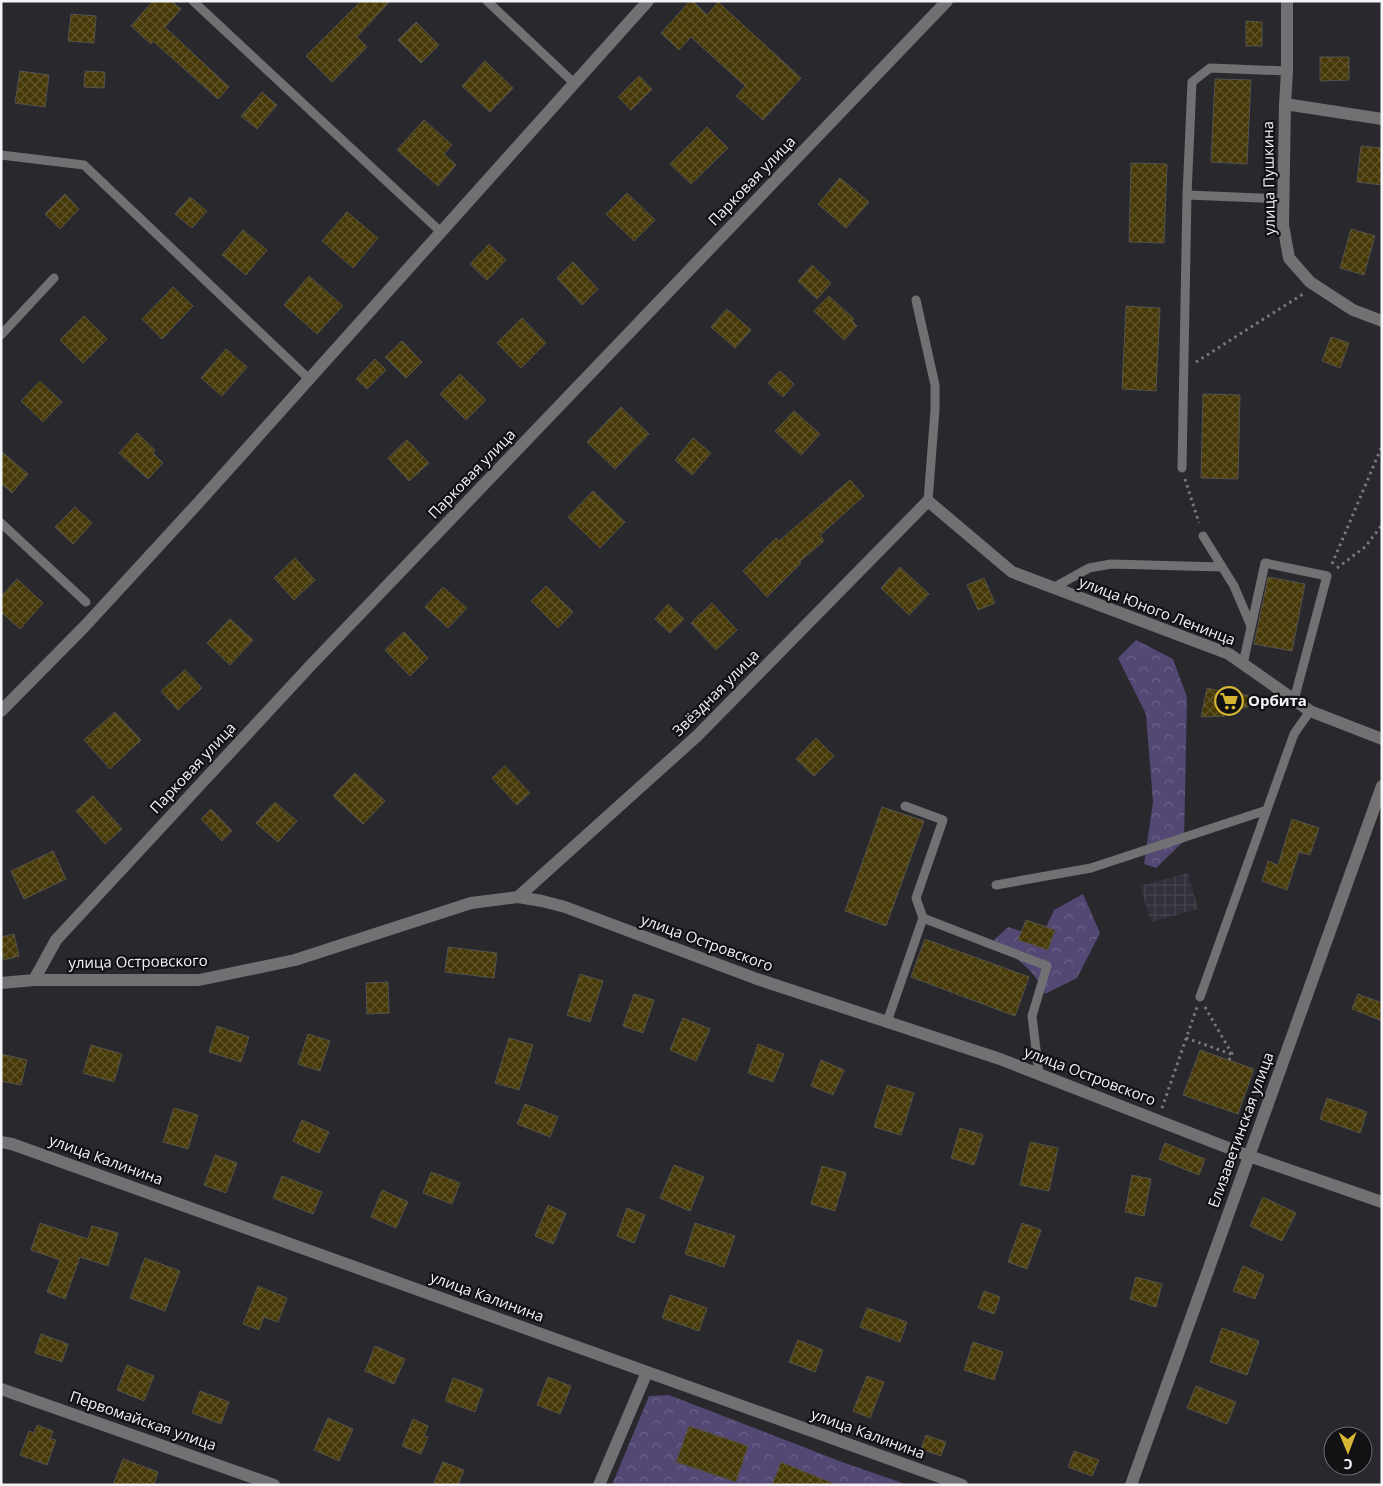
<svg xmlns="http://www.w3.org/2000/svg" width="1383" height="1486" viewBox="0 0 1383 1486" font-family="'Open Sans',sans-serif">
	<style>
		.industrial { fill: url(#industrial-grid) }
		.forest { fill: url(#forest-crowns) }
		.building { fill: url(#building-cross-hatch); stroke: #53524c }
		.lines { fill: none; stroke-linecap: round; stroke-linejoin: round }
		.path { stroke: #79787c; stroke-width: 3; stroke-dasharray: 2.5 4; stroke-linecap: butt }
		.lane { stroke: #717073; stroke-width: 9 }
		.street { stroke: #717073; stroke-width: 12 }
		.labels { text-anchor: middle; stroke-width: 4.5; stroke-linejoin: round; paint-order: stroke }
		.street-label { font-size: 15px; fill: #f4f3f7; stroke: #121114 }
		.poi-label { font-size: 15px; font-weight: bold; fill: #f4f3f7; stroke: #121114; text-anchor: start }
	</style>
	<defs>
		<pattern id="industrial-grid" width="8" height="8" patternUnits="userSpaceOnUse" patternTransform="scale(1.25)"><rect width="8" height="8" fill="#33303b"/><path d="M0 4h8M4 0v8" fill="none" stroke="#47444e"/></pattern>
		<pattern id="forest-crowns" width="20" height="18" patternUnits="userSpaceOnUse" patternTransform="scale(1.25)"><rect width="20" height="18" fill="#534774"/><path d="M2 6a3 3 0 1 1 6 0M12 15a3 3 0 1 1 6 0" fill="none" stroke="#6c6289"/></pattern>
		<pattern id="building-cross-hatch" width="8" height="8" patternUnits="userSpaceOnUse" patternTransform="scale(1.25)"><rect width="8" height="8" fill="#463907"/><path d="M0 0l8 8M0 8l8-8" fill="none" stroke="#61562c"/></pattern>
	</defs>
	<rect width="100%" height="100%" fill="#29282d"/>
	<path class="industrial" d="M1188 873 1198 909 1151 922 1140 886Z"/>
	<path class="forest" d="M1136 640 1173 659 1187 697 1184 841 1156 868 1144 864 1153 802 1146 714 1118 658Z
		M1083 894 1100 933 1077 978 1045 994C1035 969 1014 956 992 942L1008 927 1041 938 1054 910Z
		M669 1395 842 1462 908 1485H612L649 1396Z"/>
	<path class="building" d="M153 1H171L181 9 165 27 229 87 218 99 153 41 151 44 131 26Z
		M361 1H390L357 37 367 47 332 82 306 56Z
		M690 1H693L707 15 718 2 801 78 763 120 736 96 745 86 691 37 679 50 661 33Z
		M71 14 96 16 94 43 68 41Z
		M1246 21 1262 22V46H1246Z
		M416 22 439 45 421 63 398 40Z
		M1320 57H1349V80L1320 81Z
		M485 61 513 88 490 112 462 86Z
		M20 71 49 75 45 107 15 103Z
		M85 71 105 72 104 88 84 87Z
		M639 76 652 89 631 110 618 97Z
		M1215 79 1251 80 1247 164 1211 162Z
		M262 92 277 105 257 129 241 116Z
		M424 120 452 145 444 154 456 165 438 186 397 150Z
		M707 127 728 148 691 184 670 164Z
		M1361 146 1382 148V185L1357 182Z
		M1131 163 1167 164 1164 243 1129 242Z
		M840 178 869 202 846 228 818 204Z
		M627 193 655 220 634 241 606 214Z
		M65 194 79 209 60 229 45 214Z
		M190 197 207 211 192 228 175 214Z
		M347 212 378 238 353 268 322 241Z
		M1351 229 1375 236 1364 275 1340 268Z
		M243 230 267 250 246 275 222 255Z
		M489 244 506 260 487 280 470 264Z
		M573 262 598 289 582 305 557 278Z
		M812 265 831 283 817 299 798 281Z
		M309 276 343 306 317 334 284 305Z
		M173 287 193 306 162 339 142 319Z
		M829 296 854 319 852 321 857 326 844 340 814 311Z
		M1126 306 1160 308 1156 391 1122 389Z
		M727 309 751 330 735 348 711 327Z
		M84 316 107 339 83 363 60 340Z
		M522 318 546 343 521 368 497 343Z
		M1331 337 1349 343 1340 368 1322 361Z
		M402 341 422 362 406 378 385 357Z
		M226 349 247 367 222 396 201 378Z
		M375 359 386 370 367 389 356 379Z
		M780 371 794 384 783 397 768 383Z
		M460 374 486 400 466 420 440 394Z
		M40 381 62 402 43 422 21 401Z
		M1203 394 1240 395 1238 479 1201 478Z
		M621 407 649 434 615 469 587 442Z
		M794 411 820 434 801 455 775 431Z
		M137 433 155 450 153 453 163 463 148 479 119 453Z
		M693 438 711 453 692 475 675 460Z
		M407 440 429 463 409 481 388 458Z
		M1 451 28 474 12 493 1 483Z
		M850 480 864 496 820 535 824 541 799 562 801 563 767 597 743 571 776 538 779 541Z
		M593 491 625 522 600 548 568 517Z
		M75 507 92 523 73 544 55 527Z
		M295 558 315 580 294 600 274 578Z
		M900 567 929 594 909 615 881 588Z
		M1268 577 1305 584 1292 651 1254 644Z
		M984 578 995 603 978 610 967 585Z
		M17 579 43 603 20 629 1 612V596Z
		M546 586 573 612 558 628 531 601Z
		M443 587 467 608 448 628 425 607Z
		M712 603 737 630 716 650 691 623Z
		M668 604 684 619 670 633 655 619Z
		M230 619 253 640 230 665 207 643Z
		M404 632 428 658 410 676 385 650Z
		M185 670 202 688 178 710 161 691Z
		M1207 688 1220 691 1276 700 1226 712 1224 716 1201 717Z
		M115 712 141 740 110 769 84 740Z
		M816 738 834 756 814 776 796 759Z
		M505 766 530 793 517 805 492 778Z
		M355 773 385 801 363 824 333 796Z
		M93 796 122 829 105 844 76 811Z
		M275 802 297 821 278 842 256 823Z
		M882 807 924 821 886 926 845 911Z
		M211 809 232 831 222 841 201 819Z
		M1292 819 1319 828 1310 855 1299 852 1287 890 1262 881 1268 861 1278 865Z
		M53 851 66 879 24 899 11 871Z
		M1026 920 1055 930 1048 950 1018 940Z
		M14 934 19 956 4 960 1 950V937Z
		M925 939 1029 977 1015 1016 911 977Z
		M448 947 497 953 494 978 445 972Z
		M580 974 603 981 590 1022 567 1015Z
		M388 982 389 1013 367 1014 366 983Z
		M634 994 654 1000 643 1033 623 1026Z
		M1358 994 1382 1003V1021L1352 1009Z
		M683 1018 710 1029 696 1061 670 1050Z
		M217 1026 249 1037 241 1062 209 1052Z
		M308 1034 330 1041 320 1071 298 1064Z
		M509 1038 533 1045 519 1090 495 1083Z
		M758 1044 784 1054 773 1082 748 1073Z
		M91 1045 122 1054 114 1082 83 1073Z
		M1200 1050 1254 1069 1238 1114 1183 1095Z
		M1 1054 27 1060 21 1085 1 1081Z
		M821 1060 844 1070 833 1095 811 1086Z
		M887 1085 914 1093 901 1135 874 1127Z
		M1327 1098 1367 1112 1360 1133 1320 1119Z
		M525 1104 558 1117 550 1137 517 1124Z
		M174 1108 198 1115 188 1149 163 1142Z
		M302 1120 329 1132 319 1153 293 1141Z
		M960 1128 983 1135 974 1165 951 1158Z
		M1030 1142 1058 1148 1049 1191 1020 1185Z
		M1165 1143 1205 1159 1199 1175 1159 1159Z
		M215 1155 237 1163 226 1193 204 1185Z
		M674 1165 704 1177 690 1211 660 1198Z
		M822 1166 846 1173 835 1211 811 1204Z
		M431 1172 460 1183 452 1204 423 1193Z
		M1132 1175 1151 1179 1144 1216 1125 1212Z
		M282 1176 322 1192 313 1214 273 1198Z
		M382 1190 408 1202 396 1228 371 1217Z
		M1263 1197 1296 1213 1282 1241 1250 1226Z
		M548 1205 566 1213 553 1244 535 1236Z
		M627 1208 645 1215 634 1243 617 1236Z
		M40 1223 88 1239 92 1226 118 1233 108 1266 80 1257 65 1299 47 1292 60 1260 31 1250Z
		M695 1223 735 1236 724 1267 685 1254Z
		M1022 1223 1041 1230 1027 1269 1008 1262Z
		M145 1258 180 1271 165 1311 130 1298Z
		M1243 1266 1264 1275 1255 1299 1233 1291Z
		M1136 1277 1162 1284 1156 1307 1130 1299Z
		M258 1286 287 1298 278 1322 264 1317 259 1330 243 1324Z
		M984 1291 1000 1297 994 1314 978 1308Z
		M670 1295 707 1308 699 1331 662 1318Z
		M867 1308 907 1322 900 1342 860 1327Z
		M1222 1328 1259 1341 1247 1375 1210 1362Z
		M41 1334 68 1344 62 1362 35 1353Z
		M798 1340 823 1350 815 1372 789 1362Z
		M973 1342 1003 1352 994 1380 964 1370Z
		M375 1346 405 1359 394 1384 365 1371Z
		M127 1365 154 1376 144 1401 117 1390Z
		M867 1376 884 1382 870 1418 853 1411Z
		M548 1377 571 1386 560 1414 537 1405Z
		M453 1378 483 1389 475 1412 445 1401Z
		M1196 1386 1236 1402 1227 1424 1187 1408Z
		M200 1391 229 1402 221 1424 192 1413Z
		M328 1418 353 1429 339 1461 314 1450Z
		M413 1419 428 1426 424 1436 428 1437 421 1454 402 1446Z
		M37 1425 53 1431 50 1439 56 1440 47 1465 20 1455 29 1431 34 1433Z
		M689 1426 748 1446 736 1482 676 1462Z
		M926 1435 946 1442 941 1456 921 1449Z
		M1074 1451 1099 1460 1092 1476 1068 1467Z
		M123 1459 158 1472 154 1485H113Z
		M443 1462 464 1470 458 1485H433Z
		M781 1462 835 1484V1485H772Z"/>
	<g class="lines">
		<path class="path" d="M1196 362 1303 294
			M1185 479 1199 523
			M1332 564 1382 446
			M1337 568 1365 547 1382 525
			M1205 1007 1232 1054 1229 1060
			M1186 1038 1231 1054
			M1162 1108 1197 1007"/>
		<path class="lane" d="M193 1 441 232
			M487 1 574 83
			M1 155 84 165 309 379
			M1187 195 1284 199
			M916 300 935 385V410L928 501
			M1 335 54 278
			M1182 468 1187 195 1192 82 1210 68 1287 71
			M1 523 86 602
			M1203 536 1234 586 1251 626
			M1053 588 1089 568 1111 564 1222 567
			M1243 664 1265 563 1327 576 1294 700
			M996 885 1091 868 1267 810
			M923 918 1047 966 1032 1016 1039 1074
			M1200 997 1294 734 1310 711
			M887 1022 923 918 916 898 943 820 905 806"/>
		<path class="street" d="M1287 1V71L1285 104 1283 225 1289 258 1310 282 1353 310 1382 321
			M1285 104 1382 119
			M1 711 85 626 199 502 648 1
			M518 897 697 736 928 501 1012 572 1229 654 1310 711 1382 739
			M34 980 56 940 311 665 947 1
			M1 983 34 980H199L295 960 471 903 518 897 542 901 565 907 757 979 1000 1059 1249 1156 1382 1202
			M1 1142 12 1144 962 1485
			M1 1389 274 1485
			M599 1485 647 1372
			M1131 1485 1382 786"/>
	</g>
	<defs>
		<symbol id="supermarket-ring" viewBox="-11 -11 22 22"><circle r="9.5" fill="#121114" stroke="#d6b534" stroke-width="1.5"/><path d="M-6-5.5h2.5l.6 2H6L4.5 2H-2.5L-4.4-4H-6ZM-1.5 3.2a1.3 1.3 0 1 0 .1 0ZM3 3.2a1.3 1.3 0 1 0 .1 0Z" fill="#d6b534"/></symbol>
	</defs>
	<g fill-rule="evenodd">
		<use href="#supermarket-ring" x="1213" y="685" width="32" height="32"/>
	</g>
	<g class="labels">
		<g class="street-label">
			<text transform="translate(1269 178) rotate(-91)" y="5">улица Пушкина</text>
			<text transform="translate(752 181) rotate(-46)" y="5">Парковая улица</text>
			<text transform="translate(472 474) rotate(-46)" y="5">Парковая улица</text>
			<text transform="translate(1157 611) rotate(21)" y="5">улица Юного Ленинца</text>
			<text transform="translate(716 693) rotate(-45)" y="5">Звёздная улица</text>
			<text transform="translate(193 768) rotate(-47)" y="5">Парковая улица</text>
			<text transform="translate(707 943) rotate(20)" y="5">улица Островского</text>
			<text transform="translate(138 962) rotate(-1)" y="5">улица Островского</text>
			<text transform="translate(1090 1076) rotate(21)" y="5">улица Островского</text>
			<text transform="translate(1241 1130) rotate(-70)" y="5">Елизаветинская улица</text>
			<text transform="translate(106 1160) rotate(20)" y="5">улица Калинина</text>
			<text transform="translate(487 1297) rotate(20)" y="5">улица Калинина</text>
			<text transform="translate(143 1421) rotate(19)" y="5">Первомайская улица</text>
			<text transform="translate(868 1434) rotate(20)" y="5">улица Калинина</text>
		</g>
		<g class="poi-label">
			<text x="1248" y="706">Орбита</text>
		</g>
	</g>
	<rect width="1383" height="1486" fill="none" stroke="#f4f3f7" stroke-width="5"/>
	<g transform="translate(1348 1451) rotate(179)"><circle r="24" fill="#121114" stroke="#6c6b6f"/>
	<path d="M0-4L9 19L0 12L-9 19Z" fill="#d6b534"/>
	<text y="-8" font-size="14" font-weight="bold" text-anchor="middle" fill="#f4f3f7">С</text>
	</g>
</svg>
